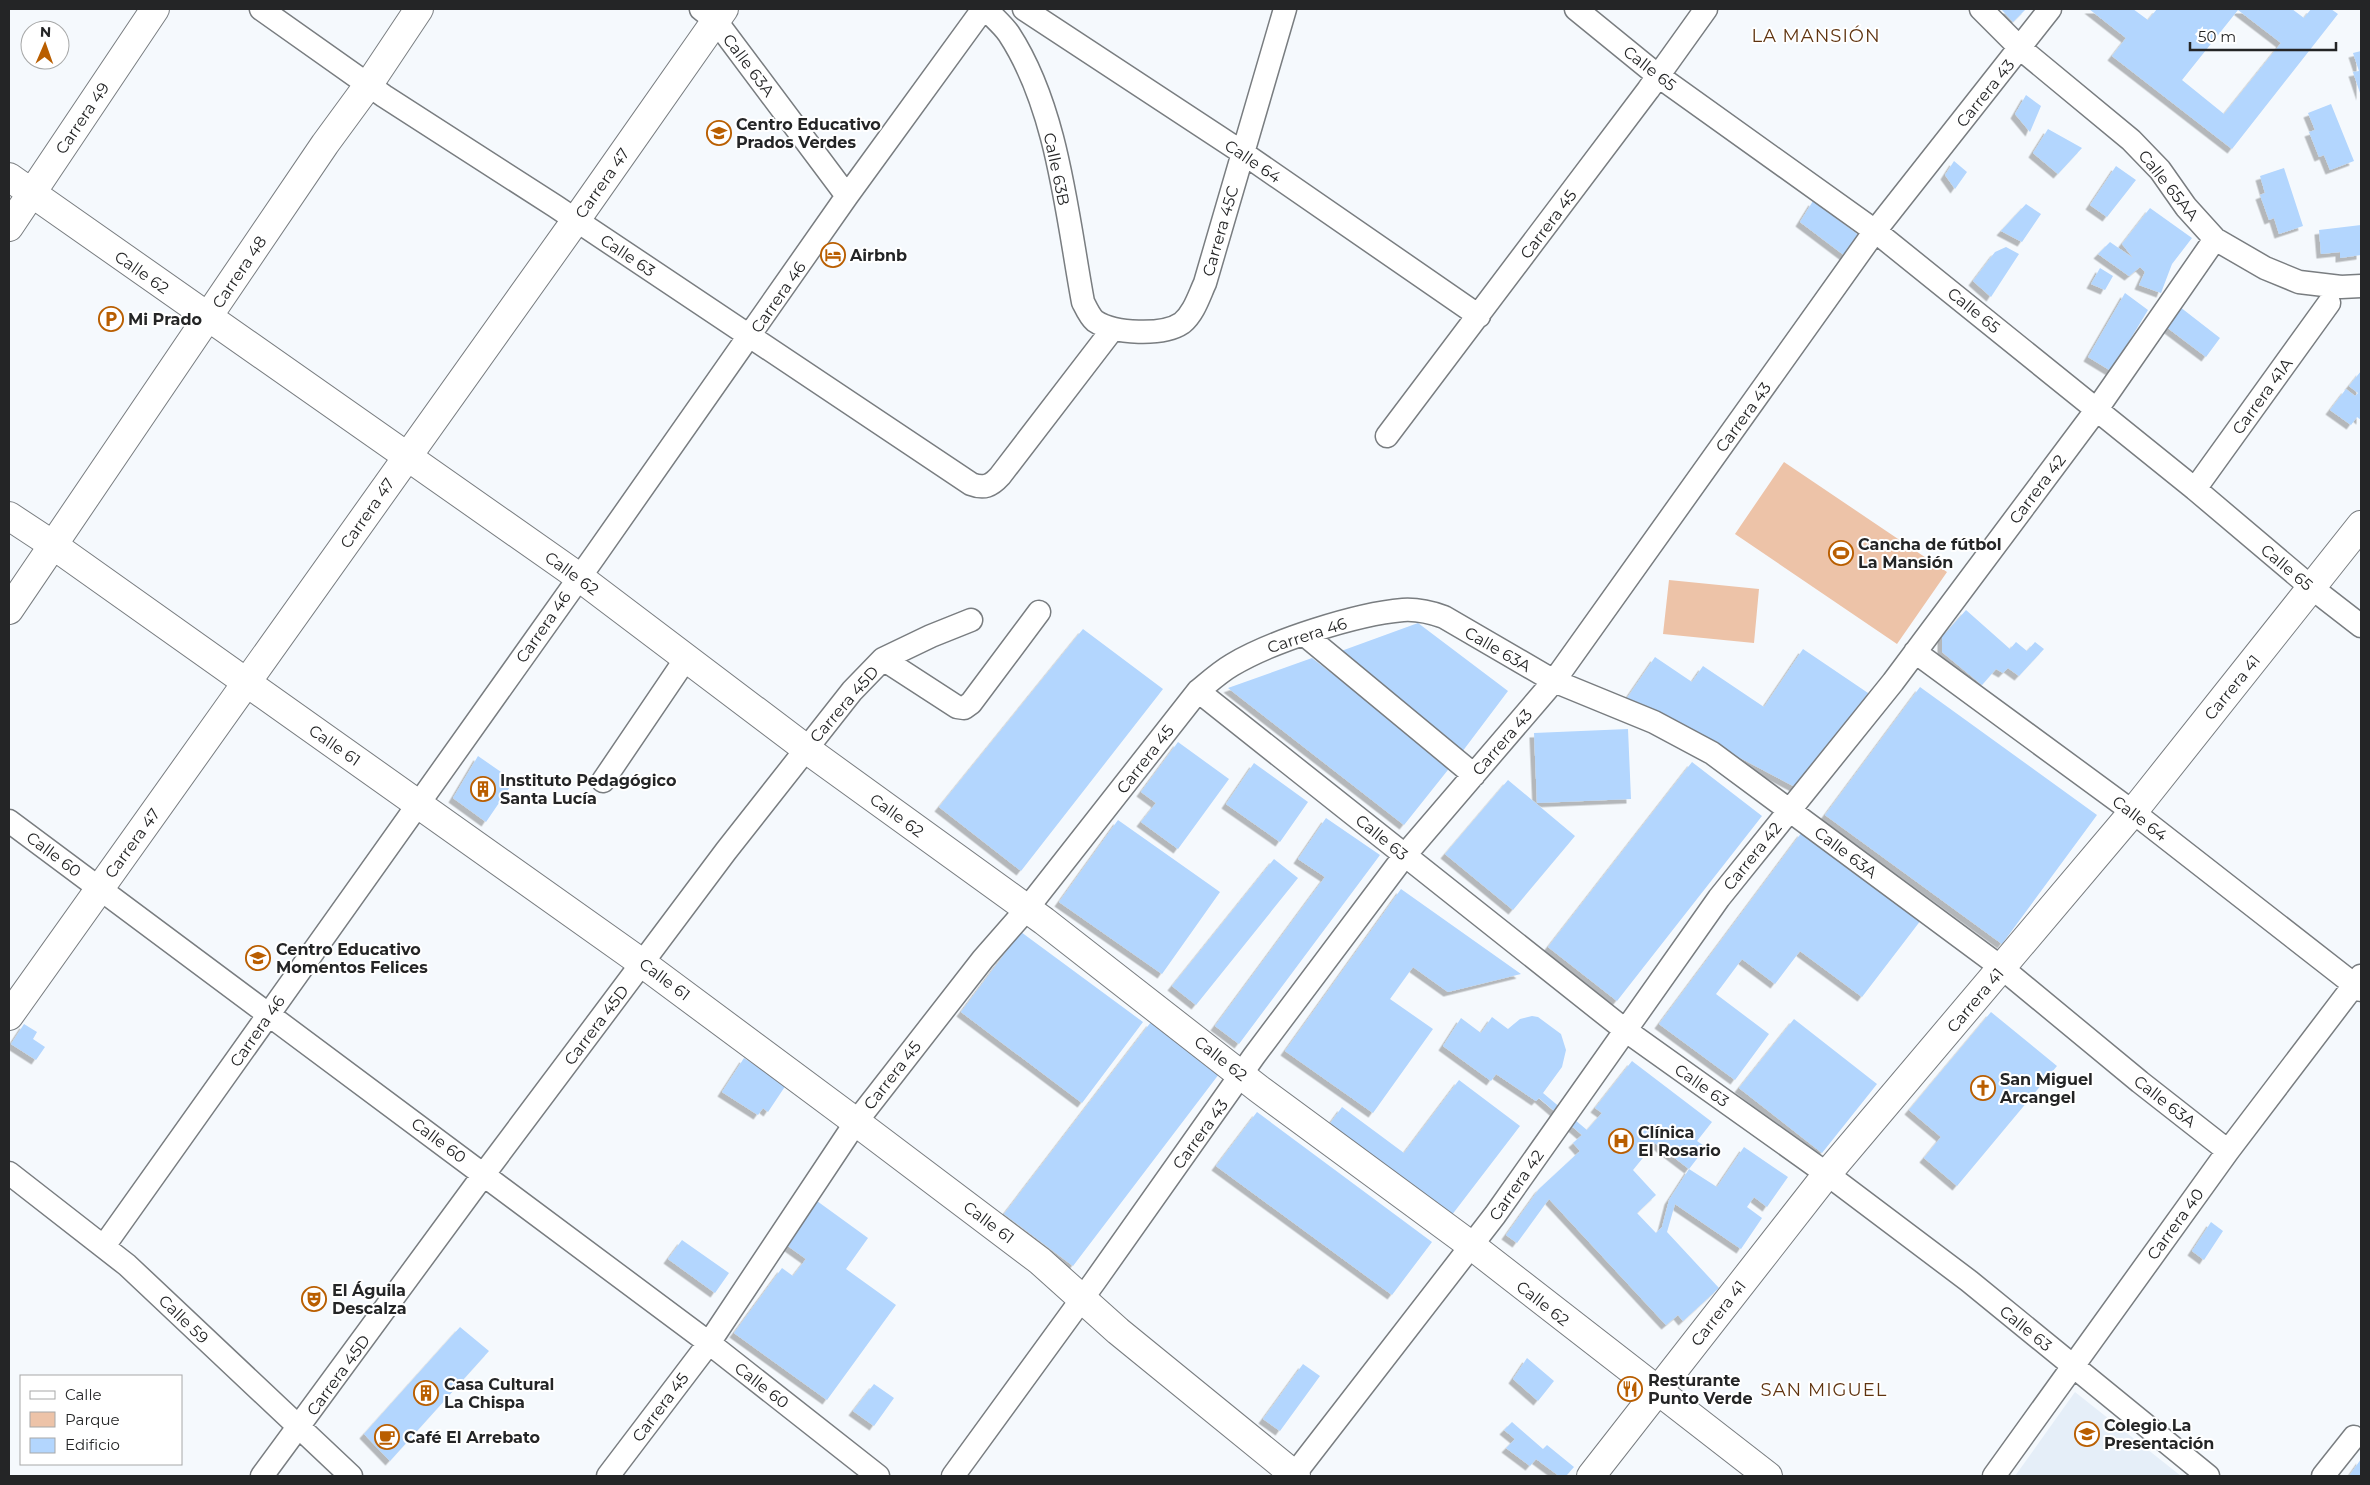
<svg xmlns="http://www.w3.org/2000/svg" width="2370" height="1485" viewBox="0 0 2370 1485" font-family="Montserrat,sans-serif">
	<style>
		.built { fill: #e5eef8 }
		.green { fill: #edc3a8 }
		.building { fill: #b3d6fe; fill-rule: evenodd; filter: url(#shadow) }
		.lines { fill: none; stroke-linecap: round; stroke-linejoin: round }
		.street-casing { stroke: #797d80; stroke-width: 25 }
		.secondary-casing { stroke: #797d80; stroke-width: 30 }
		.street { stroke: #fff; stroke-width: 22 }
		.secondary { stroke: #fff; stroke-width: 28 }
		.labels { text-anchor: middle; stroke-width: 4; stroke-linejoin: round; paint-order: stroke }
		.street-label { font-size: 16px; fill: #242526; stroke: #fff }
		.poi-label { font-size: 16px; font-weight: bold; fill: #242526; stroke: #fff; text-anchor: start }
		.neighbourhood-label { font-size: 18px; letter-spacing: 1px; fill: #5f330f; stroke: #fff }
	</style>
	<defs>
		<filter id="shadow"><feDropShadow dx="-4.5" dy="4.5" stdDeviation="0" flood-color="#0004"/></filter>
	</defs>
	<rect width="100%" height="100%" fill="#f5f9fd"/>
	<path class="built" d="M2075 1392 2181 1476H2015Z"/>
	<path class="green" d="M1784 462 1947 572 1897 644 1735 534Z
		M1669 580 1759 589 1754 643 1663 634Z"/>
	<path class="building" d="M2001 9H2026L2013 22Z
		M2089 9H2133L2148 20 2157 9H2292L2304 18 2311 9H2331L2338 14 2232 149 2112 56 2126 38ZM2238 10 2281 43 2224 114 2182 80Z
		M2361 51V96L2353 72 2359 71 2353 53Z
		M2026 95 2041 106 2030 132 2015 114Z
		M2331 104 2354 161 2330 170 2324 155 2319 157 2309 132 2315 130 2308 113Z
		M2048 129 2082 148 2058 174 2033 153Z
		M1954 161 1967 172 1955 189 1945 175Z
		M2116 166 2136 180 2107 217 2090 205Z
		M2284 168 2303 226 2279 234 2274 218 2269 220 2260 195 2265 193 2260 176Z
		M1813 201 1864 239 1849 259 1800 222Z
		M2026 204 2041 214 2022 242 2001 231Z
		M2150 208 2192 238 2172 264 2161 293 2139 285 2145 272 2140 267 2129 276 2098 254 2110 242 2133 258 2122 244Z
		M2361 225V255L2340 258V252L2321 254 2319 230Z
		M2006 247 2019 254 1991 297 1973 281 1995 252Z
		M2100 268 2113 276 2105 290 2091 284Z
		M2125 293 2148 310 2111 371 2088 357Z
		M2180 307 2220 338 2206 357 2165 326Z
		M2361 371V420L2357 417 2351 425 2330 410 2346 389 2355 396 2358 393 2349 386Z
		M1966 610 2010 649 2016 642 2027 651 2035 642 2044 649 2019 676 2008 668 2003 673 1996 669 1982 685 1942 652V637Z
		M1418 623 1508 691 1462 752 1333 654Z
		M1083 629 1163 689 1021 871 939 807Z
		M1803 649 1871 695 1795 787 1627 698 1655 657 1692 682 1703 666 1764 707Z
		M1312 658 1451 766 1404 825 1228 688Z
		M1920 687 2097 815 2002 944 1825 815Z
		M1628 729 1631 799 1537 803 1534 733Z
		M1178 742 1229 779 1178 849 1141 822 1156 803 1141 792Z
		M478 756 514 781 486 822 453 798Z
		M1692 762 1762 816 1617 1001 1548 947Z
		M1254 763 1308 802 1280 842 1226 804Z
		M1508 780 1575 836 1513 910 1445 854Z
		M1326 818 1380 855 1239 1044 1215 1026 1325 877 1298 859Z
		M1118 820 1220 892 1162 974 1059 902Z
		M1802 832 1921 920 1862 997 1800 951 1775 984 1742 959 1716 994 1769 1034 1735 1080 1659 1024Z
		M1274 859 1298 878 1196 1005 1172 986Z
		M1401 889 1521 974 1448 992 1413 967 1390 999 1433 1029 1373 1113 1285 1051Z
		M1021 932 1143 1022 1082 1103 961 1012Z
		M1991 1012 2057 1066 1957 1186 1924 1158 1941 1137 1909 1110Z
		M1532 1016 1538 1017 1561 1034 1566 1050 1562 1067 1543 1093 1587 1130 1602 1113 1595 1108 1632 1061 1712 1122 1697 1141 1706 1147 1689 1169 1655 1143 1633 1170 1656 1195 1637 1213 1656 1233 1662 1227 1669 1200 1689 1169 1717 1187 1744 1147 1788 1177 1767 1207 1754 1197 1747 1207 1762 1218 1741 1249 1675 1204 1667 1232 1719 1288 1683 1321 1678 1315 1666 1325 1549 1199 1517 1243 1506 1235 1539 1189 1580 1151 1573 1143 1582 1135 1539 1098 1536 1101 1496 1074 1491 1081 1443 1046 1461 1018 1481 1033 1492 1017 1508 1029 1520 1019Z
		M1794 1019 1877 1084 1822 1153 1739 1088Z
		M1151 1022 1219 1074 1073 1266 1004 1214Z
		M24 1024 37 1032 33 1039 45 1047 36 1060 11 1044Z
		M744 1058 786 1085 768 1112 763 1108 758 1115 722 1092Z
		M1459 1080 1520 1126 1448 1220 1326 1129 1342 1107 1404 1153Z
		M1257 1112 1432 1242 1392 1295 1216 1166Z
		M817 1201 868 1238 846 1269 896 1305 827 1400 734 1333 782 1268 793 1276 806 1259 785 1244Z
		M2211 1222 2223 1231 2204 1260 2192 1251Z
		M682 1240 729 1273 715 1293 668 1259Z
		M460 1327 489 1351 390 1461 364 1434Z
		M1527 1358 1554 1381 1538 1401 1513 1379Z
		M1303 1364 1320 1376 1280 1431 1263 1419Z
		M874 1384 894 1398 874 1426 853 1411Z
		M1512 1422 1543 1449 1547 1445 1574 1467 1566 1476H1559L1536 1459 1530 1466 1506 1448 1515 1439 1504 1430Z
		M2361 1459V1476H2349Z"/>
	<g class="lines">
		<defs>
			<path id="street" d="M261 9 384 96 555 206 971 484C984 489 991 486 1000 476L1112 330
				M701 9 716 21 847 196
				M986 9C993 17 1003 25 1009 34 1058 109 1067 216 1083 302 1086 308 1090 317 1095 321 1114 334 1163 336 1182 323 1194 313 1199 296 1205 283L1285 9
				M1024 9 1243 153 1479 316
				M1576 9 1657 75 1875 231 2195 489 2312 588 2361 626
				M1981 9 2021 49 2131 140 2160 170 2186 207 2215 239 2265 268 2299 282 2341 287 2361 286
				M1387 436 1648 90 1706 9
				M2195 489 2329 303
				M1305 635 1474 775
				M1915 652 2133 812 2361 990
				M883 659 957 707 964 708 971 703 1039 612
				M1198 691 1625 1030 1827 1174 1969 1281 2208 1476
				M603 781 687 657
				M9 821 709 1343 878 1476
				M9 1173 127 1265 351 1476
				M104 1246 594 557 847 196 983 9
				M262 1476 484 1174 726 851 852 691 883 659 931 636 971 620
				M608 1476 709 1343 856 1122 983 959 1026 910 1198 691C1209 682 1220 672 1232 665 1272 641 1356 614 1403 610 1418 609 1430 612 1444 617L1554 681 1654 722 1712 753 2002 968 2140 1082 2228 1151
				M953 1476 1095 1281 1254 1056 1405 855 1554 681 1875 231 2050 9
				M1293 1476 1495 1215 1719 898 1893 682 2097 409 2215 239
				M1994 1476 2228 1151 2361 976
				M2323 1476 2354 1437"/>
			<path id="secondary" d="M9 177 579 577 813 754 1044 921 1259 1089 1472 1246 1768 1476
				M9 227 155 9
				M9 516 53 545 642 963 856 1122 1040 1261 1118 1331 1296 1476
				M9 610 325 144 369 84 419 9
				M9 1016 576 220 724 9
				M1591 1476 1827 1174 2133 812 2361 525"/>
		</defs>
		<use href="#street" class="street-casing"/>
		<use href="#secondary" class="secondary-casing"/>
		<use href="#street" class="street"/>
		<use href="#secondary" class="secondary"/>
	</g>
	<defs>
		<symbol id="school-ring" viewBox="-11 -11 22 22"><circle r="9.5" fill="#fff" stroke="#b95e00" stroke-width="1.5"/><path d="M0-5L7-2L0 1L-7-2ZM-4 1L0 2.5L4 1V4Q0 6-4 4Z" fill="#b95e00"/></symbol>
		<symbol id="hotel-ring" viewBox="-11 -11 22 22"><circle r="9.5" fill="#fff" stroke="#b95e00" stroke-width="1.5"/><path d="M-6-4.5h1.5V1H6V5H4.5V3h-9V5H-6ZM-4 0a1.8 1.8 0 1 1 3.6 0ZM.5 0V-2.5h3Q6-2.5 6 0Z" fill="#b95e00"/></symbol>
		<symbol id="parking-ring" viewBox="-11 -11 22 22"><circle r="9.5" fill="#fff" stroke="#b95e00" stroke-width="1.5"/><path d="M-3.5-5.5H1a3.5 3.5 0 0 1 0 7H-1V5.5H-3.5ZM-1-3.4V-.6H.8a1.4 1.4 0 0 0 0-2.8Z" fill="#b95e00"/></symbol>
		<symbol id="stadium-ring" viewBox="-11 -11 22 22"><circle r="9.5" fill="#fff" stroke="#b95e00" stroke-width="1.5"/><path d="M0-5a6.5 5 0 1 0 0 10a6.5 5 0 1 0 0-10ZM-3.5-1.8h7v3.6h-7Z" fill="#b95e00"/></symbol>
		<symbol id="building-ring" viewBox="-11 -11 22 22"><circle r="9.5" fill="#fff" stroke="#b95e00" stroke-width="1.5"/><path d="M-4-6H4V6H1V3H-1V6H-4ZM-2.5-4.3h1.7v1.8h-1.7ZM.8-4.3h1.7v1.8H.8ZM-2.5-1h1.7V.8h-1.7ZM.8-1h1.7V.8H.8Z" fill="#b95e00"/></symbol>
		<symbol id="church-ring" viewBox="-11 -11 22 22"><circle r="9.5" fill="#fff" stroke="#b95e00" stroke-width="1.5"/><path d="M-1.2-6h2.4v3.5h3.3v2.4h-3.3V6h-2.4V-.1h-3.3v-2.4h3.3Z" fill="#b95e00"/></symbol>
		<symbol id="hospital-ring" viewBox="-11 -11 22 22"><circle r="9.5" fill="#fff" stroke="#b95e00" stroke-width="1.5"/><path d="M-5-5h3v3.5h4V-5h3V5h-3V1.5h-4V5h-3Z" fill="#b95e00"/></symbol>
		<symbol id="theatre-ring" viewBox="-11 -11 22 22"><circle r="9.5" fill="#fff" stroke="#b95e00" stroke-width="1.5"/><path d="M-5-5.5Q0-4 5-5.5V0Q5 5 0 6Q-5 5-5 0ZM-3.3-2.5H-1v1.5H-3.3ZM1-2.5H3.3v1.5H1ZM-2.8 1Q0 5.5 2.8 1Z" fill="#b95e00"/></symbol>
		<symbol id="restaurant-ring" viewBox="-11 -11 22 22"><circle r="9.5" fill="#fff" stroke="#b95e00" stroke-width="1.5"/><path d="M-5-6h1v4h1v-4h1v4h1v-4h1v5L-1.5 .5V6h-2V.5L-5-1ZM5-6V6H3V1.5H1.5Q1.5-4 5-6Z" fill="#b95e00"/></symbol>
		<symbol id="cafe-ring" viewBox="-11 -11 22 22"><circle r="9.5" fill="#fff" stroke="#b95e00" stroke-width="1.5"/><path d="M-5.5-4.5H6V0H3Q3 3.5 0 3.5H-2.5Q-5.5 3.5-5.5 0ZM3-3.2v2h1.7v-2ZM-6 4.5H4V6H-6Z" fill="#b95e00"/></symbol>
	</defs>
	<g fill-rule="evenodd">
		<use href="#school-ring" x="705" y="119" width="28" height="28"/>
		<use href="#hotel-ring" x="819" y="241" width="28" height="28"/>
		<use href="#parking-ring" x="97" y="305" width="28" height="28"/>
		<use href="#stadium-ring" x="1827" y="539" width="28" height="28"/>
		<use href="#building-ring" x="469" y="775" width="28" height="28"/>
		<use href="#school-ring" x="244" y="944" width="28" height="28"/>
		<use href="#church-ring" x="1969" y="1074" width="28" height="28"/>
		<use href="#hospital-ring" x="1607" y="1127" width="28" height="28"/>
		<use href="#theatre-ring" x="300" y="1285" width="28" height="28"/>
		<use href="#restaurant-ring" x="1616" y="1375" width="28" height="28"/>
		<use href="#building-ring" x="412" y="1379" width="28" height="28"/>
		<use href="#school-ring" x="2073" y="1420" width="28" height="28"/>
		<use href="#cafe-ring" x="373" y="1423" width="28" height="28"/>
	</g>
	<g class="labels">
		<g class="street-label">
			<text transform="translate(749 65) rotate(53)" y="6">Calle 63A</text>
			<text transform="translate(1650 68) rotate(38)" y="6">Calle 65</text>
			<text transform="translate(1985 93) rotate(-51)" y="6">Carrera 43</text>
			<text transform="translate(82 118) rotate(-56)" y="6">Carrera 49</text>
			<text transform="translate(1253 161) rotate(34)" y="6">Calle 64</text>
			<text transform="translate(1057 169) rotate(78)" y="6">Calle 63B</text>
			<text transform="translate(602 183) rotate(-55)" y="6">Carrera 47</text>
			<text transform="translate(2169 185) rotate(51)" y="6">Calle 65AA</text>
			<text transform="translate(1548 224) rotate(-53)" y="6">Carrera 45</text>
			<text transform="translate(1220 231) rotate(-74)" y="6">Carrera 45C</text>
			<text transform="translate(628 255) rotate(34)" y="6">Calle 63</text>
			<text transform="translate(142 272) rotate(35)" y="6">Calle 62</text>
			<text transform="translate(239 272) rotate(-56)" y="6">Carrera 48</text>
			<text transform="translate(778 297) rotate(-55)" y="6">Carrera 46</text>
			<text transform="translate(1974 310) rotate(39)" y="6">Calle 65</text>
			<text transform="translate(2262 396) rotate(-54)" y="6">Carrera 41A</text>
			<text transform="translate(1743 417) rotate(-54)" y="6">Carrera 43</text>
			<text transform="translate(2037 489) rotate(-53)" y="6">Carrera 42</text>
			<text transform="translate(367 513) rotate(-55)" y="6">Carrera 47</text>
			<text transform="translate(2287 567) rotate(40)" y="6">Calle 65</text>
			<text transform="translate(572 573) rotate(36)" y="6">Calle 62</text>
			<text transform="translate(543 627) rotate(-55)" y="6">Carrera 46</text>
			<text transform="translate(1307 635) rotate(-18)" y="6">Carrera 46</text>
			<text transform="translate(1498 649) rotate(30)" y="6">Calle 63A</text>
			<text transform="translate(2232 687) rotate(-51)" y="6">Carrera 41</text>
			<text transform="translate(844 704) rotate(-49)" y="6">Carrera 45D</text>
			<text transform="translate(1502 742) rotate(-49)" y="6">Carrera 43</text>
			<text transform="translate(335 745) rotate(35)" y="6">Calle 61</text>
			<text transform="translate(1145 759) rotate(-52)" y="6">Carrera 45</text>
			<text transform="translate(897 815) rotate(36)" y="6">Calle 62</text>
			<text transform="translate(2140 818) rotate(37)" y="6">Calle 64</text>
			<text transform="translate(1382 837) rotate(39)" y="6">Calle 63</text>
			<text transform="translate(132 843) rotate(-54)" y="6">Carrera 47</text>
			<text transform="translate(1846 852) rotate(37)" y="6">Calle 63A</text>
			<text transform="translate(54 854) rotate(37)" y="6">Calle 60</text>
			<text transform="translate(1752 856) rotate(-51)" y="6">Carrera 42</text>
			<text transform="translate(665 979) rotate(37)" y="6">Calle 61</text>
			<text transform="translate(1975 1000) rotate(-50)" y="6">Carrera 41</text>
			<text transform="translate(596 1025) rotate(-53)" y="6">Carrera 45D</text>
			<text transform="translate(257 1031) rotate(-55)" y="6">Carrera 46</text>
			<text transform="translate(1221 1058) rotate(38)" y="6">Calle 62</text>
			<text transform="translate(892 1075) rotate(-52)" y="6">Carrera 45</text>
			<text transform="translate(1702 1085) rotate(35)" y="6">Calle 63</text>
			<text transform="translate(2165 1101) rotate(38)" y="6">Calle 63A</text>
			<text transform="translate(1200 1134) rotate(-54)" y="6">Carrera 43</text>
			<text transform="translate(439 1140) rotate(37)" y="6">Calle 60</text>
			<text transform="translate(1516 1185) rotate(-55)" y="6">Carrera 42</text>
			<text transform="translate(989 1222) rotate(37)" y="6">Calle 61</text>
			<text transform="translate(2175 1224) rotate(-54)" y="6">Carrera 40</text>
			<text transform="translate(1543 1303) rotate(38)" y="6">Calle 62</text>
			<text transform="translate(1718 1313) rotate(-52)" y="6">Carrera 41</text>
			<text transform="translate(184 1319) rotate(44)" y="6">Calle 59</text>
			<text transform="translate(2026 1328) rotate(39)" y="6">Calle 63</text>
			<text transform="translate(338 1375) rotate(-54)" y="6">Carrera 45D</text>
			<text transform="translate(762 1385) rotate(38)" y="6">Calle 60</text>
			<text transform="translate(660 1407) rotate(-53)" y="6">Carrera 45</text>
		</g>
		<g class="poi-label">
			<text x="736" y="130">Centro Educativo<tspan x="736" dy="18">Prados Verdes</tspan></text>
			<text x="850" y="261">Airbnb</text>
			<text x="128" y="325">Mi Prado</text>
			<text x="1858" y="550">Cancha de fútbol<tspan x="1858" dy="18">La Mansión</tspan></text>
			<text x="500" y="786">Instituto Pedagógico<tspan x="500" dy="18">Santa Lucía</tspan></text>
			<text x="276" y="955">Centro Educativo<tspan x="276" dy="18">Momentos Felices</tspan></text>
			<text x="2000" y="1085">San Miguel<tspan x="2000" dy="18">Arcangel</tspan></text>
			<text x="1638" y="1138">Clínica<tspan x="1638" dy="18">El Rosario</tspan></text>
			<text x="332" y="1296">El Águila<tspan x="332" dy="18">Descalza</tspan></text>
			<text x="1648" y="1386">Resturante<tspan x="1648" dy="18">Punto Verde</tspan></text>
			<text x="444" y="1390">Casa Cultural<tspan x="444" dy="18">La Chispa</tspan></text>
			<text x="2104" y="1431">Colegio La<tspan x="2104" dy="18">Presentación</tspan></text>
			<text x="404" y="1443">Café El Arrebato</text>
		</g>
		<g class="neighbourhood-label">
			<text x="1816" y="42">LA MANSIÓN</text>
			<text x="1824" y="1396">SAN MIGUEL</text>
		</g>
	</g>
	<rect width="2370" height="1485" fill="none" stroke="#242526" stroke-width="20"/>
	<rect x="20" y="1375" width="162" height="90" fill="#ffffff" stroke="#a7a8a8"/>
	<rect x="30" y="1391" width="25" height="8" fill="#ffffff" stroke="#a7a8a8"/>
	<text x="65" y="1400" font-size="15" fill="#242526">Calle</text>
	<rect x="30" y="1412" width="25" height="15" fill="#edc3a8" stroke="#a7a8a8"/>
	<text x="65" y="1425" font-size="15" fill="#242526">Parque</text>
	<rect x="30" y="1438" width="25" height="15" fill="#b3d6fe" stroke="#a7a8a8"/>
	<text x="65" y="1450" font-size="15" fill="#242526">Edificio</text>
	<g transform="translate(45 45) rotate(2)"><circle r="24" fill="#ffffff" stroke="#a7a8a8"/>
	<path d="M0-4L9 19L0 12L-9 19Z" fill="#b95e00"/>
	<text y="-8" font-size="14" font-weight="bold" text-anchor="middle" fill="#242526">N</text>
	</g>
	<path d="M2190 42v8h146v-8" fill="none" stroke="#242526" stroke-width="2.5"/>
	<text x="2198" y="42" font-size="15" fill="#242526" stroke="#ffffff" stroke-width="4" paint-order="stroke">50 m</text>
</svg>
